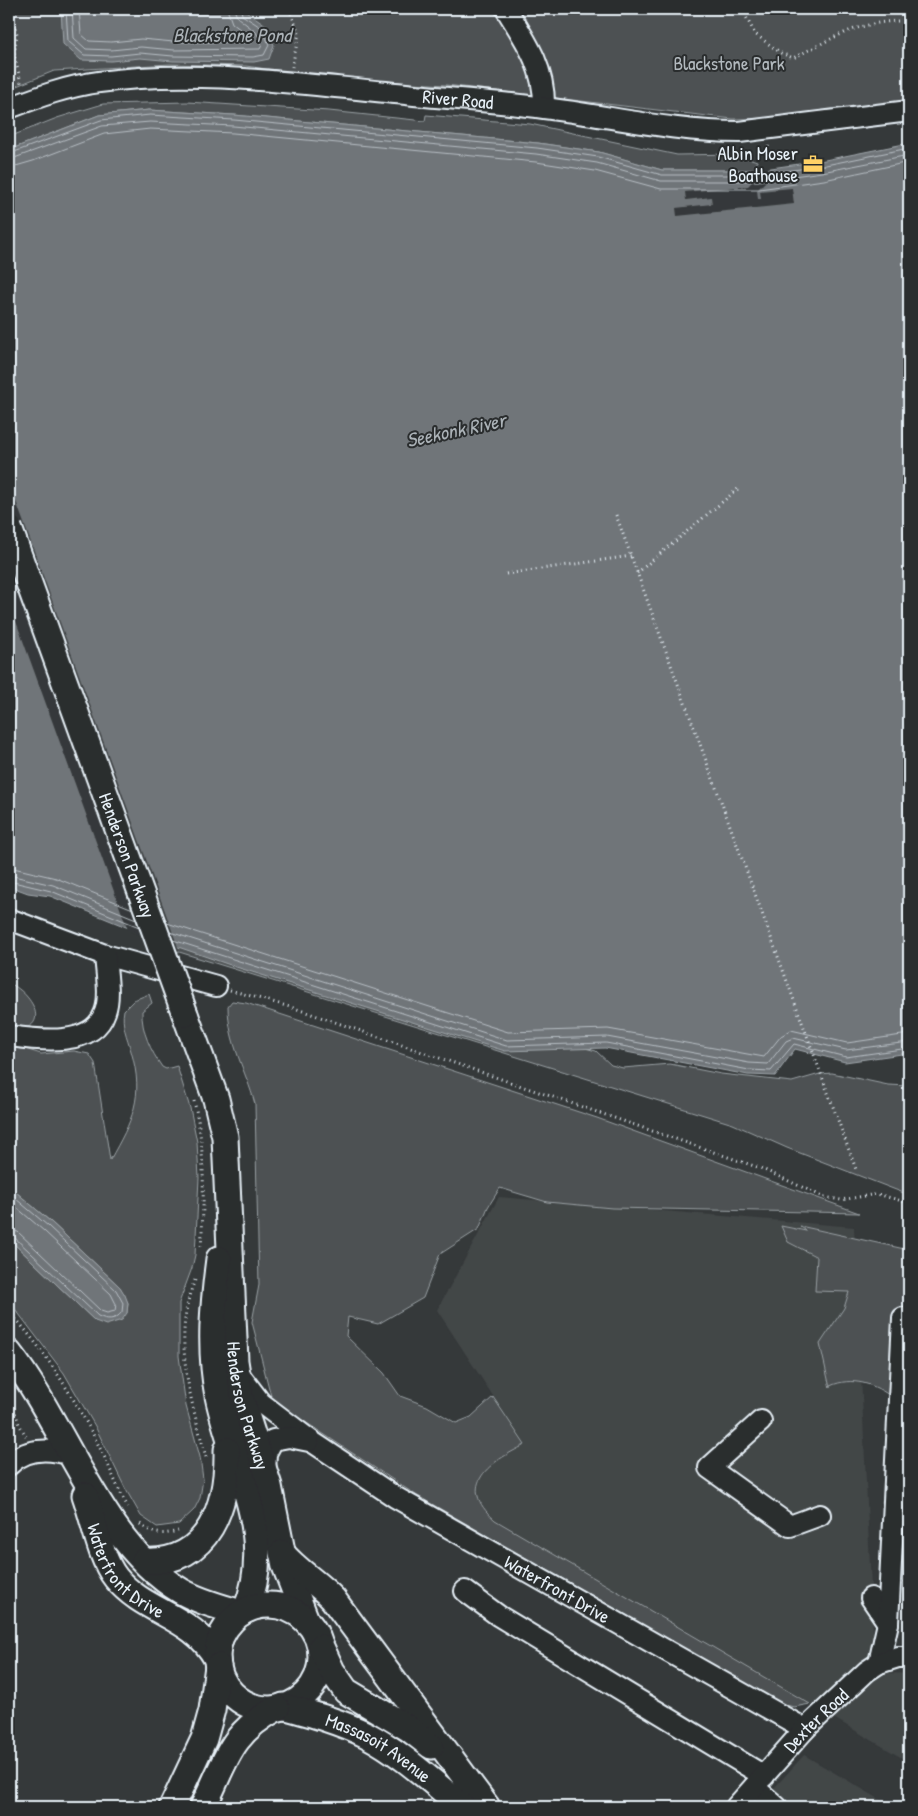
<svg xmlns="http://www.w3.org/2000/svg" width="918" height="1816" viewBox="0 0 918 1816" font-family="'Patrick Hand',sans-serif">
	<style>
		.built { fill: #424647 }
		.green { fill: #4d5152; stroke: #9aa1a5 }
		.water { fill: #707579; stroke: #a0a7ac }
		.pier { fill: #35393a }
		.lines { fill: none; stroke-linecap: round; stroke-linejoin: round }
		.shore { stroke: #b8bfc5; stroke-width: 1 }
		.minor-casing { stroke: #e8f1f8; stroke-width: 24 }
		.major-casing { stroke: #e8f1f8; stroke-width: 29 }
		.path { stroke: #e8f1f8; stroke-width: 3; stroke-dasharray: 1 4; stroke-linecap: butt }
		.minor { stroke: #2a2d2e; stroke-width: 20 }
		.major { stroke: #2a2d2e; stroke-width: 25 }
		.major-bridge-casing { stroke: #e8f1f8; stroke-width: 29; stroke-linecap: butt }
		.major-bridge { stroke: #2a2d2e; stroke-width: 25 }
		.labels { text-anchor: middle; stroke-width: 4; stroke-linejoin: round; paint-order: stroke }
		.park-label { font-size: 19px; fill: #b2b9be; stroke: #2a2d2e }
		.street-label { font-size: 19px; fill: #e8f1f8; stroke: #2a2d2e }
		.poi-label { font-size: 19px; fill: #e8f1f8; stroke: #2a2d2e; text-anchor: end }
		.water-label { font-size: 20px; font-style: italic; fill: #acb3b8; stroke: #2a2d2e }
	</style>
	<rect width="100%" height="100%" fill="#35393a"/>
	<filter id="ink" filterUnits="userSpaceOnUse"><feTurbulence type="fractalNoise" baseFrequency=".02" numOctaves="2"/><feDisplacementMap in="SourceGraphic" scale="10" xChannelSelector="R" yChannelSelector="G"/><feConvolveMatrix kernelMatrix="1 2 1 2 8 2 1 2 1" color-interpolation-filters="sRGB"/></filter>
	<g filter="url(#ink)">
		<path class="built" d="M499 1197 854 1227 875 1672 909 1674V1762L495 1520 486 1512 479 1501 476 1491 481 1477 489 1466 501 1458 525 1445 437 1310Z
			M804 1755 893 1807H757Z"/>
		<path class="green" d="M9 9H909V103L778 118 733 119 446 85 328 78 246 66 170 64 54 71 9 89Z
			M187 102 329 111 425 121 426 115 530 124 677 155 737 154 757 161V170H662L599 152 538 143 234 115 149 110 99 115 9 150V137L57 118 103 104Z
			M171 932 585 1048 596 1051 611 1065 623 1068 670 1064 721 1074 792 1082 820 1074 832 1073 888 1085 909 1086V1195L787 1148 733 1124 176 951Z
			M9 983C35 995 53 1033 9 1029Z
			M149 994 152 1003 142 1011C141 1031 151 1051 162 1067L166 1069 177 1066 190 1108 197 1142 199 1178 195 1255 192 1268 179 1303V1356L186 1406 200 1457 203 1479 200 1498 194 1510 179 1524 157 1527 141 1516 125 1488 95 1426 64 1373 9 1301V1239L95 1321 127 1313 128 1303 120 1287 51 1222 9 1186V1044L41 1054 74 1051 89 1054 95 1063 110 1160C132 1120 145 1098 131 1051 127 1036 121 1025 124 1010L134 1000Z
			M232 1001 246 1003 597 1118 859 1213 612 1208 547 1202 500 1188 488 1207 479 1229 440 1254 423 1298 378 1324 348 1317 346 1336 384 1373 400 1396 427 1406 456 1423 471 1417 493 1397 525 1445C490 1462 455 1485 495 1520L810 1704 794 1707 782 1704 416 1495 272 1400 252 1322 259 1285 255 1104C246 1071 228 1042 228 1006Z
			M781 1226 806 1231 800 1226 909 1250V1287L906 1294 903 1313 893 1398C875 1384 852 1376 830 1386V1388L820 1344 844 1308 849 1292 815 1291 817 1257 788 1242Z"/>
		<path class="water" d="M61 9H243L266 25 274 45 269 59 254 62 173 61 140 58 111 61 81 60 63 44Z
			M149 110 234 115 538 143 599 152 662 170H757L820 161 909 143V1053L845 1062 795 1049 775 1076 748 1075 605 1048 505 1051 236 967 158 940 50 896 28 893 9 886V150L99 115Z
			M9 1186 51 1222 120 1287 125 1295 128 1303 127 1313 122 1320 106 1325 95 1321 9 1239Z"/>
		<path class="pier" d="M768 166 770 177 757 190 758 199H761L760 191 792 188 794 204 677 216 676 208 712 204 711 197 686 200 685 192 748 186 763 171V167Z
			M9 482 179 950 128 930 9 602Z"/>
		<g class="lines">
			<path class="shore" d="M66 9 68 41 84 55 111 56 140 53 173 56 253 57 264 55 269 45 262 28 242 15 241 9
				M72 9 74 38 86 49 111 50 141 47 174 50 260 49 262 45 256 32 237 17 234 9
				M79 9 81 34 89 41 111 42 141 39 174 42 251 43 250 37 232 23 227 9
				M9 154 101 120 150 115 234 120 537 148 598 157 662 175H758L821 166 909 148
				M9 160 102 126 150 122 233 126 536 154 597 163 661 181H758L822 172 909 155
				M9 168 33 161 104 134 150 129 233 133 536 162 595 171 661 189H759L824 180 909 162
				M9 867 56 878 133 909
				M9 875 53 885 136 919
				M9 881 51 891 139 927
				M167 923 508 1032 608 1029 764 1057 781 1036 791 1030 847 1043 909 1034
				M170 932 507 1040 607 1037 749 1063 768 1064 786 1041 793 1038 846 1050 909 1042
				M173 940 506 1046 606 1043 749 1070 771 1071 794 1044 846 1057 909 1048
				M9 1193 48 1226 116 1290 123 1303 122 1312C115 1321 107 1320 98 1316L14 1237 9 1236
				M9 1201 44 1231 111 1294 116 1304 115 1311 107 1313 101 1311 18 1232 9 1230"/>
			<defs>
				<g id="minor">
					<path d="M506 9C526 41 545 68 544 107"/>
					<path id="s1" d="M9 108C38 97 68 86 99 82 194 69 292 83 386 92 439 98 492 101 544 108 610 116 673 132 739 132L909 111"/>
					<path d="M9 919 105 955 216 986"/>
					<path d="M9 1036C38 1040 93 1048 105 1012 111 996 106 972 105 955"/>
					<path id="s2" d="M238 1373 261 1403 311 1441 395 1497 805 1729"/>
					<path d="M761 1421 709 1468 790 1526 820 1515"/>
					<path d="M9 1465C25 1448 49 1448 71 1455"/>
					<path d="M265 1472 266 1453 273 1440 289 1437 309 1441"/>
					<path d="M465 1591 499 1616 764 1776"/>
					<path d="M871 1598 888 1623"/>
					<path d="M879 1663 888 1623 903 1318"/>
					<path d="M754 1787 777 1807"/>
					<path id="s3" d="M736 1807 805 1729 867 1671 879 1663 898 1657H909"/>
				</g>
				<g id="major">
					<path id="s4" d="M185 1014 216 1099 225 1137 235 1361 241 1399 269 1486 285 1566 306 1620"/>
					<path d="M219 1259C213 1305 209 1350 218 1396 233 1469 277 1534 246 1610"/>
					<path d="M9 1353C65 1424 101 1544 181 1591 200 1602 221 1607 241 1613"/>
					<path id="s5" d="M85 1495C94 1520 100 1558 116 1578 145 1614 193 1615 217 1659"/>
					<path d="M282 1553C297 1571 317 1582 333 1599L487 1807"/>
					<path d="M144 1561C210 1565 228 1503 227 1450"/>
					<circle cx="269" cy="1657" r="52"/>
					<path d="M321 1647 332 1671 346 1691 408 1728 431 1746"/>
					<path id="s6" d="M283 1706C312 1714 341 1722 367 1735 403 1754 432 1782 463 1807"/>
					<path d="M172 1807 204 1739 212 1710 218 1666"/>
					<path d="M203 1807C226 1762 228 1734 277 1708"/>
				</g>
			</defs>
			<use href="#minor" class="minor-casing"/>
			<use href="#major" class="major-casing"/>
			<path class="path" d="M9 9 17 34 14 55 22 86
				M289 9 299 33 292 67
				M742 9 755 34 781 53 793 58C836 37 859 20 909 21
				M768 146 769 153
				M616 515 857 1172
				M637 573 739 488
				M506 574 631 556
				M230 990 297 1009 760 1168 824 1197 841 1200 877 1194 909 1203
				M194 1101C206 1151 204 1199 201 1249
				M195 1280C171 1337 191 1400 206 1457
				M9 1311C46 1352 75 1399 100 1448 110 1467 117 1488 128 1507
				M9 1394 19 1424 26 1436
				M140 1524C153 1535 163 1535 178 1531"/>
			<use href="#minor" class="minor"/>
			<use href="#major" class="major"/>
			<defs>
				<g id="major-bridge">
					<path id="s7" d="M9 528 185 1014"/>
				</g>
			</defs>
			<use href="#major-bridge" class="major-bridge-casing"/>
			<use href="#major-bridge" class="major-bridge"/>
		</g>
	</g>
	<defs>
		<symbol id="office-bare" viewBox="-9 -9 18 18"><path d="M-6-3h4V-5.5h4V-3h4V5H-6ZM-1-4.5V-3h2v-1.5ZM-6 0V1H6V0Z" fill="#ffd166" stroke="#2a2d2e" stroke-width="2.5" paint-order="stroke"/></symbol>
	</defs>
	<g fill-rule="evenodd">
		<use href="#office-bare" x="799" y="150" width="28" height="28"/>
	</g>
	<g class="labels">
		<g class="park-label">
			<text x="729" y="70">Blackstone Park</text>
		</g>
		<g class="street-label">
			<text dy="7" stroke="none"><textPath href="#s1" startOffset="454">River Road</textPath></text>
			<text dy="7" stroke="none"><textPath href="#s7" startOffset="348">Henderson Parkway</textPath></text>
			<text dy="7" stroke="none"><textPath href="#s4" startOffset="400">Henderson Parkway</textPath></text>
			<text dy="7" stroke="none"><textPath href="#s5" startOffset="89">Waterfront Drive</textPath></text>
			<text dy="7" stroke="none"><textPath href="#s2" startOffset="388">Waterfront Drive</textPath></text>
			<text dy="7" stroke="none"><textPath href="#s3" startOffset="118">Dexter Road</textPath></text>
			<text dy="7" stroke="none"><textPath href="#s6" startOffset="105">Massasoit Avenue</textPath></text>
		</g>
		<g class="poi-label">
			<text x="798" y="160">Albin Moser<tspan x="798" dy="22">Boathouse</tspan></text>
		</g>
		<g class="water-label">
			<text x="232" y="42">Blackstone Pond</text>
			<text transform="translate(456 430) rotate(-12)" y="7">Seekonk River</text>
		</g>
	</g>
	<rect width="918" height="1816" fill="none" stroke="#2a2d2e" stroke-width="30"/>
	<rect x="15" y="15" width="888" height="1786" fill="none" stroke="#e8f1f8" stroke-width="2" filter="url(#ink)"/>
</svg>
